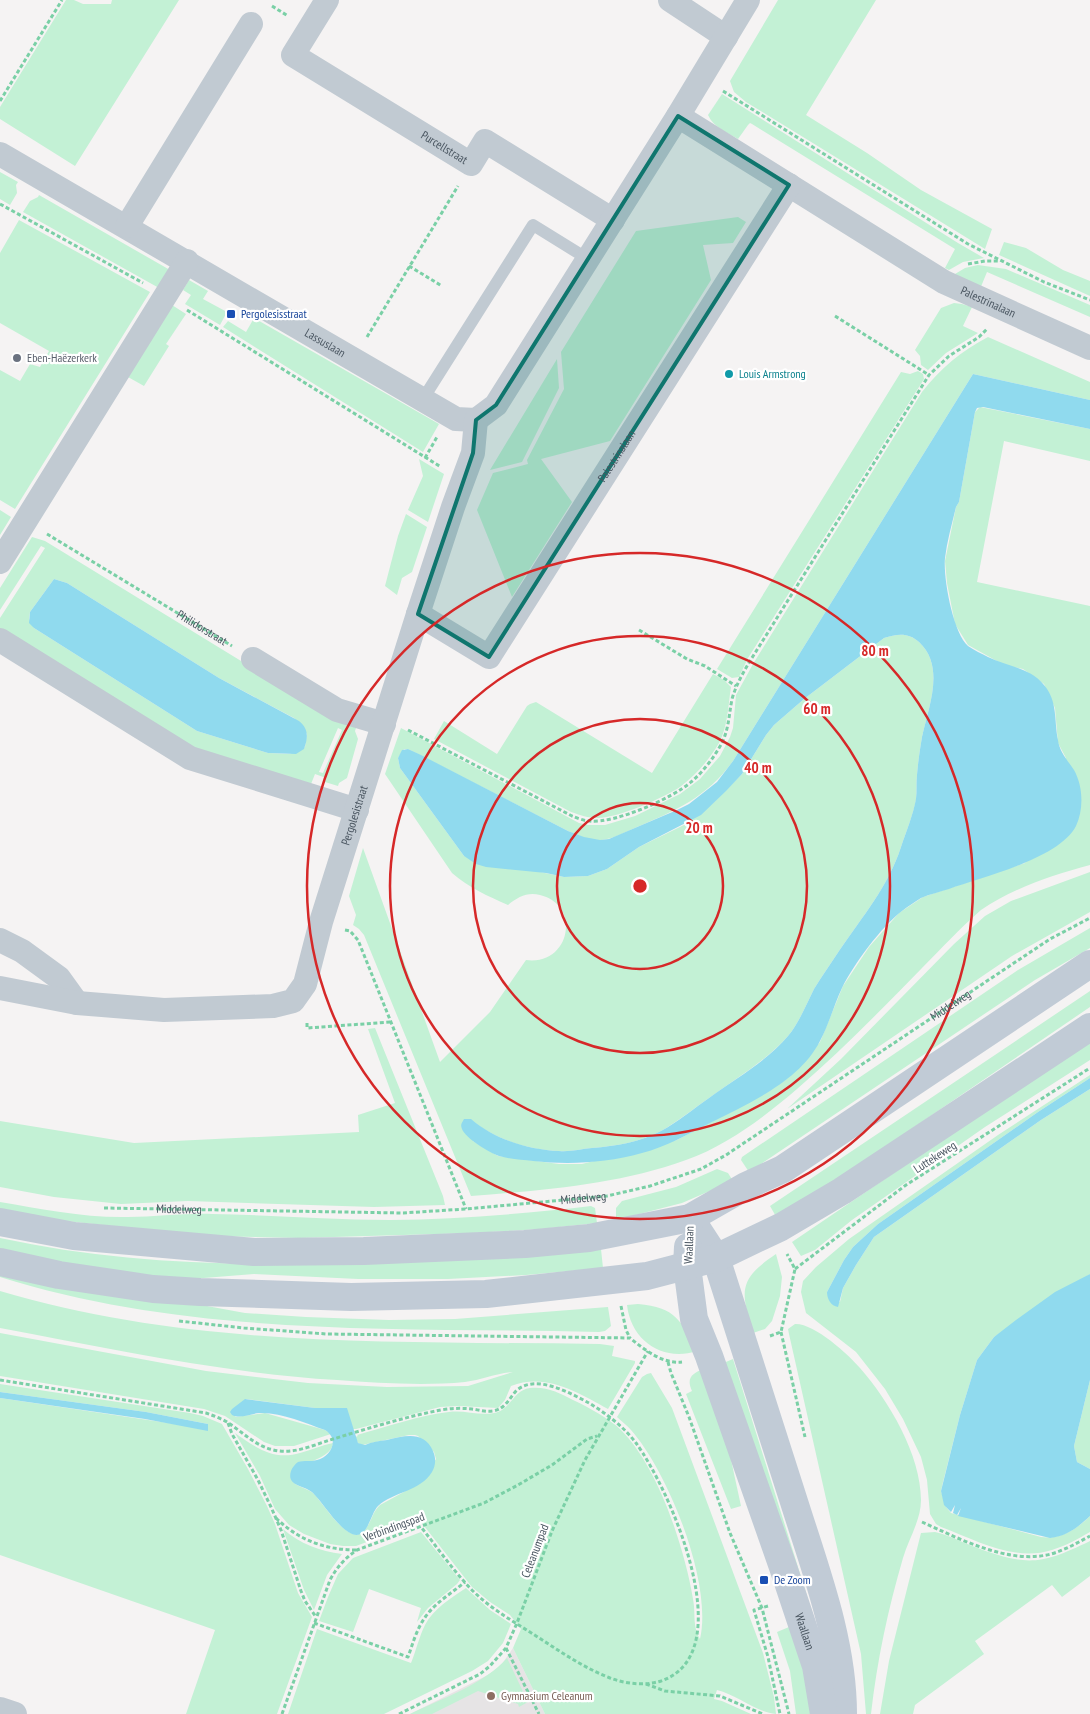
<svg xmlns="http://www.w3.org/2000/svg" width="1090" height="1714" viewBox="0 0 1090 1714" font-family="'PT Sans Narrow',sans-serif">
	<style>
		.education { fill: #e6e4e5 }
		.green { fill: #c3f1d5; fill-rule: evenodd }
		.water { fill: #90daee }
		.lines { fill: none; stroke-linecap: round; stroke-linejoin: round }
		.path { stroke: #7ad0a6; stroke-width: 3; stroke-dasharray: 4 2.5; stroke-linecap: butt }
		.lane { stroke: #c1cad2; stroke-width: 12 }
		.street { stroke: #c1cad2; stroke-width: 24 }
		.secondary { stroke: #c1cbd6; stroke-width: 28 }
		.marked { fill: #0f766e; fill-opacity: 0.2; stroke: #0f766e; stroke-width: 4; stroke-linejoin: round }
		.ring { fill: none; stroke: #d62828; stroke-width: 2.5 }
		.transit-dot { fill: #1a4fb4; stroke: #fff; stroke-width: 2 }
		.worship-dot { fill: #6b7280; stroke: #fff; stroke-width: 2 }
		.culture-dot { fill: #0f9aa8; stroke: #fff; stroke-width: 2 }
		.education-dot { fill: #8d6e63; stroke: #fff; stroke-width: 2 }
		.labels { text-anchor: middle; stroke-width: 4.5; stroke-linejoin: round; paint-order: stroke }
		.street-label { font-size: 12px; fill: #4a5661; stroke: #fff }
		.transit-label { font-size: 12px; fill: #164399; stroke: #fff; text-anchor: start }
		.worship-label { font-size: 12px; fill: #5b616d; stroke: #fff; text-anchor: start }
		.culture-label { font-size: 12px; fill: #0d838f; stroke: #fff; text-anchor: start }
		.education-label { font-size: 12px; fill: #785e54; stroke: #fff; text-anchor: start }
		.centre { fill: #d62828; stroke: #fff; stroke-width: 2.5 }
		.ring-label { font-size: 15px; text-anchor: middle; font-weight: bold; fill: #d62828; stroke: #fff; stroke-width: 4.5; stroke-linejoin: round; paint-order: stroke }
	</style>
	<rect width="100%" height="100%" fill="#f5f3f3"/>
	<path class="education" d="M513 1648 545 1714H410L490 1674 502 1664Z"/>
	<path class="green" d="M66 0H74L83 4H111L112 0H179L75 166 0 119V107Z
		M778 0H876L806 115 867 153 921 190 992 229 985 249 746 102 734 92 730 81Z
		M722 94 958 243 984 258 963 262 949 270 945 268 955 249 752 124 750 123 748 125 738 139C728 133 713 127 708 115Z
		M0 172 18 182 16 185 17 193 10 205 0 199Z
		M39 195 170 270 159 288 23 212 30 201 38 197Z
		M738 217 746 222 733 243 703 245 711 280 610 441 541 459 572 502 512 597 477 510 493 473 528 464 527 460 564 389 561 352 636 231Z
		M19 220 150 292 15 509 0 500V370L20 381 30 364 40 367 49 351 0 323V253Z
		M1004 242 1026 248 1063 270 1090 281V296L999 255Z
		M978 265 1006 269 1090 305V317L987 272 980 289 955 274 965 268Z
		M189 280 208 291 203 299 227 312 220 325 185 304 191 295 183 290Z
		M954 303 962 304 972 307 963 326 978 333 946 353 928 370 921 365 920 356 915 350 941 308Z
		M172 305 186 314 166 344 169 346 144 386 128 377Z
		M254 318 439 424 423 452 223 327 228 321 246 332Z
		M988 337 1090 382V400L973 374 733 761C707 797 677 810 637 827 625 832 614 839 601 840 589 841 578 835 568 831L408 749H404L398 758 400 768 464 856 564 877 588 876 607 869 639 847 686 824 713 803 742 774 766 735 774 725 804 699 884 638C897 634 908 632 919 642 946 667 928 708 922 737 920 749 918 762 917 775 916 783 917 791 916 800 913 815 906 832 901 847 888 887 862 917 839 951 831 963 822 976 814 989 806 1005 799 1023 788 1036 766 1061 735 1079 709 1098 693 1109 677 1122 661 1131 640 1142 616 1146 592 1148 581 1149 570 1152 559 1151 528 1150 494 1139 470 1119L473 1141 498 1156 559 1164H582L677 1140 756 1098 784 1081 796 1070 820 1042 843 986 869 947 899 913 923 897 1025 863 1066 758 1058 743 1055 708 1044 684 1023 669 1004 665 968 645 955 624 947 583 945 561 956 507 959 502 975 412 980 407 1090 429V461L1004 441 977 582 1090 606V865C1053 875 1013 888 981 910 960 928 941 949 922 968 881 1010 841 1051 797 1089 764 1117 728 1145 686 1160 617 1185 544 1190 471 1196L364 935 359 929 353 925 356 915 349 896 363 848 440 1062 490 1012 526 960C570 966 582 905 540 895 527 892 518 897 508 905 488 896 469 888 452 873L385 774 401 728 579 823 588 825H605L635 816 680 794 700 779 720 756 730 737 733 728 736 695 753 664 922 392C941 368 961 351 988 337Z
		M557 359 559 388 522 462 490 470Z
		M918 371 923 374 924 379 748 658 739 677 732 678 717 669 901 372 910 374Z
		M419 459 444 474 428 522 408 510 423 476Z
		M0 510 11 517 0 535Z
		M406 514 427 527 412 572 402 578 397 595 385 586 398 536Z
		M32 537 45 541 246 664 356 728 355 731 358 739 347 778 339 783 338 786 325 782 326 778 315 774 311 784 200 751 0 629V618L45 548 41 546 0 610V588ZM54 579 67 583 219 678 294 718 307 734 305 747 290 754 268 753 197 731 34 628 29 619 30 612ZM338 728 342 730 323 773 319 772Z
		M713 674 724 680 731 687C728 706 728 726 719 743 710 759 695 776 680 787 663 798 618 818 598 818 588 818 580 815 571 812L434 739 444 721 497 754 527 706 530 704 536 702 652 773Z
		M1090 872V912L1012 956 787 1109 841 1059 954 944 985 916 1011 901Z
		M1090 928V948L1035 980 749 1172 741 1160 742 1157 1018 970Z
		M1090 991V1007L778 1220 770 1206Z
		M375 1028 443 1196 445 1205 374 1207 188 1201 121 1204 54 1197 0 1187V1121L134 1143 359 1132 358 1115 395 1103 368 1029Z
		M1090 1040V1060L985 1127 852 1220 815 1250 801 1256 792 1242Z
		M1090 1075V1078L1038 1112 878 1224 853 1247 844 1260 827 1292 840 1302 843 1288 856 1265 874 1237 1041 1120 1090 1089V1274L994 1337 977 1360 960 1415 943 1482 941 1491 946 1507 951 1513 1041 1537C1060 1540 1077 1529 1090 1516V1532C1078 1539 1065 1546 1052 1550 1014 1562 976 1540 941 1527L936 1524 930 1514 927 1480 921 1457 903 1419 885 1389 856 1352 806 1313 801 1292 803 1281 816 1267 849 1239 998 1135Z
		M717 1169 728 1173 733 1181 682 1203 616 1220V1208L622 1201 676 1187Z
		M0 1202C42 1209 85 1218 128 1217 156 1217 184 1213 212 1214 271 1215 330 1220 390 1220 457 1219 524 1214 591 1206L595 1208 597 1223 540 1229 473 1233 299 1238 206 1236 0 1214Z
		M0 1238C197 1281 401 1260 601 1249L603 1268 526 1275 448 1279H358L254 1274 166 1281 0 1254Z
		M776 1254 782 1277 780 1296 772 1321 765 1329 753 1333C741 1292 737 1280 776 1254Z
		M0 1268 245 1313 306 1317 389 1320 455 1319 608 1307 611 1326 605 1331 599 1332C399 1327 194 1338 0 1277Z
		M0 1291C194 1349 399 1341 600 1344L614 1346 612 1356 635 1361V1363L608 1409C579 1393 546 1372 511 1386L505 1400 498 1408 458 1406 440 1407 356 1429H353L346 1408H315L246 1399 235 1417 265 1413 325 1430 331 1434 294 1446H275L264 1442 225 1416 204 1409 0 1376V1333L206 1371 308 1383 387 1387 468 1386 513 1372C497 1373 481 1380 465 1382 423 1386 379 1383 337 1380 223 1373 112 1349 0 1328Z
		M638 1304C676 1307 681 1321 697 1351 663 1362 631 1341 627 1305Z
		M795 1324C814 1323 848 1354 860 1368 889 1401 921 1455 921 1500 921 1520 909 1538 903 1558 888 1609 877 1661 871 1714H866L861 1654 789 1334 788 1329Z
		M733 1359 827 1660 721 1364Z
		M704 1369 725 1432 741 1506 731 1509 686 1394 692 1391C686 1378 692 1373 704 1369Z
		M651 1373 672 1408 763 1653 774 1697 776 1714C758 1713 737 1695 717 1690L714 1699 722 1701 751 1714H545L513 1648 521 1629 510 1615 490 1602 472 1587 421 1522 356 1546H343L330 1544 304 1534 289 1525 275 1509 260 1476 235 1433C255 1447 274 1461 300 1453 311 1450 322 1445 333 1443 332 1453 321 1457 313 1461 306 1466 299 1476 293 1482 299 1488 308 1488 314 1494 324 1505 341 1533 357 1535 371 1530 370 1514 380 1505L422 1482 436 1459 434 1452 418 1436 415 1435H409L362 1445 358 1443 355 1437 358 1436 357 1435C386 1427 420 1415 449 1412 464 1410 480 1416 494 1413 511 1410 513 1390 530 1388 546 1386 560 1393 573 1400 588 1407 610 1419 621 1430 645 1454 663 1494 674 1526 682 1550 689 1574 693 1599 696 1615 692 1625 700 1639 713 1583 668 1472 631 1430 627 1425 621 1421 617 1417L642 1377 647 1374Z
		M1090 1380V1469L1077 1462 1074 1446Z
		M0 1384 190 1413 203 1416 222 1424 248 1469 267 1506 275 1524 298 1593 312 1617 277 1714H186L215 1630 0 1555V1398L175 1424H208L146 1412 0 1392Z
		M283 1529C300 1544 320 1551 342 1554L327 1575 314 1610 304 1590Z
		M421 1532 460 1580 457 1584 428 1608 417 1622 421 1608 369 1589 353 1632 319 1621 328 1597 338 1574 353 1558Z
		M935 1532C948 1535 960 1541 972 1546 1026 1566 1039 1566 1090 1541V1576L1062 1597 1052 1585 975 1641 984 1654 915 1705 913 1714H880L889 1661 921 1533Z
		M466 1588 490 1610 511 1624 503 1643 488 1661 472 1671 384 1714H288L317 1629 411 1663C416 1651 419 1637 425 1625 433 1609 451 1598 466 1588Z
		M789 1627 800 1644 816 1714H796L790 1671 777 1632Z
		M507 1658 528 1702 519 1707 518 1704 478 1691 432 1714H410C439 1700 486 1683 507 1658Z"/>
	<path class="water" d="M973 374 1090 400V429L983 407 977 408 975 412 959 502 956 507C952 524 947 541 945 558 943 578 953 633 968 646 974 650 982 654 988 657 1008 667 1029 667 1044 685 1058 701 1054 721 1058 740 1059 751 1068 761 1074 770 1083 786 1084 809 1076 826 1059 859 982 877 949 889 940 892 930 894 921 898 915 902 908 906 902 911 882 926 853 965 842 988 834 1005 829 1024 820 1041 799 1082 749 1103 710 1123 688 1134 666 1147 642 1153 606 1163 569 1165 533 1161 522 1160 509 1159 499 1156 490 1153 465 1138 462 1129 460 1124 462 1123 464 1119H471C494 1139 529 1150 559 1151 570 1152 581 1149 592 1148 616 1146 640 1142 661 1131 678 1122 693 1109 709 1098 735 1079 767 1061 788 1036 799 1023 806 1005 814 989 822 976 831 963 839 951 862 917 888 887 901 847 906 832 913 815 916 799 917 791 916 783 917 775 918 762 920 749 922 737 928 708 946 667 919 642 908 632 897 634 884 638L804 699 774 725 766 735 742 774 726 791 701 815 639 847 607 869 588 876 564 877 546 873 486 867 476 864 464 856 400 768 398 758 402 750 408 749 421 755 568 831 584 837 600 840 609 839 677 810 689 804 717 782 733 761Z
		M54 579 67 583 219 678 299 721C309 729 308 738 304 749L296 754 268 753 197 731 34 628 29 623 30 612Z
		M1090 1078V1089L1041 1120 874 1237 856 1265 843 1288 838 1307C831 1306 827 1299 827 1292L844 1260 853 1247 878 1224 1038 1112Z
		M1090 1274V1380L1074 1446 1077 1462 1090 1469V1516C1077 1528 1067 1536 1050 1538L958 1516 961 1508 957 1515 953 1513 955 1505 951 1512 944 1505 941 1491 960 1415 977 1360 994 1337 1016 1320 1055 1292Z
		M0 1392 146 1412 208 1424V1431L145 1419 0 1398Z
		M245 1399 315 1408H347L358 1443 365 1445C372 1442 379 1441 387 1440 404 1436 424 1430 433 1451 436 1458 436 1465 432 1472 421 1491 393 1492 378 1506 370 1514 368 1540 352 1534 338 1528 323 1503 313 1493 305 1485 286 1487 291 1471 292 1468 295 1464 298 1462 304 1460 311 1462 317 1460 331 1457 340 1439 325 1430 305 1423 281 1412 259 1413 250 1414 240 1419 232 1415L230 1412 232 1409Z"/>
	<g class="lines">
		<g class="path">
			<path d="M272 6 288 16"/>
			<path d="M723 91 968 244 1044 282 1090 300"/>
			<path d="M0 101 62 0"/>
			<path d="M0 204 143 283"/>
			<path d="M968 264 985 261H999"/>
			<path d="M409 266 442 286"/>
			<path d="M187 310 441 467"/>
			<path d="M835 316 929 375"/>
			<path d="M367 337 458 186"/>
			<path d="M425 458 437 437"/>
			<path id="s1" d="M47 534 232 646"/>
			<path d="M639 630 687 659 705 666 736 686"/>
			<path d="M408 730 572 816C577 818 584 821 590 821 614 824 673 798 691 782 704 771 714 757 722 743 729 728 729 714 732 699 736 685 743 673 750 661L929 375 949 356 979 337 987 329"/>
			<path d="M345 930 350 931 358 940 466 1209"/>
			<path d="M307 1023V1028L391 1022"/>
			<path id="s2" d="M104 1208 403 1213 466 1209 607 1196 650 1186 701 1169 726 1155 1050 939 1090 918"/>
			<path d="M795 1269 906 1185 1090 1068"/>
			<path d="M621 1306 626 1330 630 1338"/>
			<path d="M179 1321 244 1328 327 1334 630 1338C645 1350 662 1364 682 1362"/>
			<path d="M781 1332 805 1437"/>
			<path d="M770 1336 781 1332 795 1269 787 1254"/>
			<path d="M668 1362 671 1373 689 1417 730 1533 762 1608 789 1714"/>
			<path d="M0 1380 206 1413C214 1416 223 1419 230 1424 246 1435 259 1449 280 1451 296 1453 314 1445 330 1440 366 1429 404 1417 441 1410 452 1408 462 1408 472 1409 479 1410 486 1412 493 1411 505 1409 509 1399 516 1391 535 1373 570 1393 589 1403 607 1414 624 1427 636 1443 669 1488 743 1653 661 1681 645 1686 626 1684 610 1678 582 1667 558 1650 533 1634 511 1620 488 1607 470 1588 452 1569 437 1547 421 1527"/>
			<path d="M228 1423 232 1434 258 1480 271 1507 281 1530 301 1591 305 1601 316 1617"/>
			<path d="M276 1518C298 1540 326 1550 356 1550"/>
			<path d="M922 1522C960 1539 1009 1565 1051 1554 1065 1550 1077 1543 1090 1536"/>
			<path d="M768 1606 754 1610 768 1657 780 1714"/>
			<path d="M314 1623 408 1657C413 1643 417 1628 426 1616 436 1602 452 1593 465 1582"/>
			<path d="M506 1648 539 1714"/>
			<path d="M646 1684 665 1691 720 1696 763 1714"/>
			<path d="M282 1714 330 1580C337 1567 345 1558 357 1550L484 1503 518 1485 552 1465 587 1439 597 1436"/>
			<path d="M399 1714 480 1674 490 1666 506 1648 517 1623 552 1531 585 1460 648 1351"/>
		</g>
		<path class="lane" d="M423 399 533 225 588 259"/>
		<g class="street">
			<path id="s3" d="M327 0 293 55 471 164 485 141 613 220"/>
			<path d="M670 0 726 37"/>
			<path id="s4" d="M678 116 944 282 1090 348"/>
			<path id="s5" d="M0 154 456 419 476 420"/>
			<path d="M127 226 251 24"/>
			<path d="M476 420 496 405 678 116 748 0"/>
			<path d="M0 562 187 261"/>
			<path id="s6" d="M418 614 489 657 789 185"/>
			<path d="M0 640 190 758 357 810"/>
			<path d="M253 659 337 710 384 724"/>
			<path d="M0 940 22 951 59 978 77 1003"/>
			<path id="s7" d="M0 988 77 1003 164 1010 273 1006 293 1001 305 984 321 922 418 614 453 507 473 453 476 420"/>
			<path d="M0 1709 15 1714"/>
		</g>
		<g class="secondary">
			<path d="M690 1218 716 1258C743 1341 769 1425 796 1508 817 1574 843 1643 843 1714"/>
			<path d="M0 1222 74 1236 254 1252 364 1251 525 1244 589 1238 690 1218 746 1186 783 1169 1090 964"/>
			<path id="s8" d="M688 1247 687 1266 694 1319 709 1356 784 1570 816 1666 824 1714"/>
			<path d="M0 1262 59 1275 153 1289 200 1292 351 1297 486 1294 647 1276 716 1258 781 1227 842 1191 1090 1027"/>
		</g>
	</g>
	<path class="marked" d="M678 116 789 185 489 657 418 614 473 453 476 420 496 405Z"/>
	<g class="ring">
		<circle cx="640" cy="886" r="83"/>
		<circle cx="640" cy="886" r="167"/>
		<circle cx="640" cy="886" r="250"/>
		<circle cx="640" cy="886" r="333"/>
	</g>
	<g class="transit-dot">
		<rect x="226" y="309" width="10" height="10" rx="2.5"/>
		<rect x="759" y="1575" width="10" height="10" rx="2.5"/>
	</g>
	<circle class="worship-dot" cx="17" cy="358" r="5"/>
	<circle class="culture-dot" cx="729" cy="374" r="5"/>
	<circle class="education-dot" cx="491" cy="1696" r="5"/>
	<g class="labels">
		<g class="street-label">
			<text dy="4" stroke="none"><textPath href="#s3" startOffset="242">Purcellstraat</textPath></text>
			<text dy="4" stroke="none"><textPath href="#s4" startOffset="362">Palestrinalaan</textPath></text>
			<text dy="4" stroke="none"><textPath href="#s5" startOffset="376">Lassuslaan</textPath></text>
			<text dy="4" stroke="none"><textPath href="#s6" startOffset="321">Palestrinalaan</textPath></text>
			<text dy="4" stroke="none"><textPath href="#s1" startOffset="181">Philidorstraat</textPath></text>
			<text dy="4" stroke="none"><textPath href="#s7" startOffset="492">Pergolesistraat</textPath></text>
			<text dy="4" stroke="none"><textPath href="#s2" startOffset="900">Middelweg</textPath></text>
			<text transform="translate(935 1157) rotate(-33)" y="4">Luttekeweg</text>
			<text dy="4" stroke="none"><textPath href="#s2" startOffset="480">Middelweg</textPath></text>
			<text dy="4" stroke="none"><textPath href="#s2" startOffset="75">Middelweg</textPath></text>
			<text transform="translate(689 1245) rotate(-88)" y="4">Waallaan</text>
			<text transform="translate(394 1527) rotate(-20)" y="4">Verbindingspad</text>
			<text transform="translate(535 1551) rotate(-69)" y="4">Celeanumpad</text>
			<text dy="4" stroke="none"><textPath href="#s8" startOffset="404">Waallaan</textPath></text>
		</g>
		<g class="transit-label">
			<text x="241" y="318">Pergolesisstraat</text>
			<text x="774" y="1584">De Zoom</text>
		</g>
		<g class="worship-label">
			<text x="27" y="362">Eben-Haëzerkerk</text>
		</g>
		<g class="culture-label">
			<text x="739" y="378">Louis Armstrong</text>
		</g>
		<g class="education-label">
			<text x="501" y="1700">Gymnasium Celeanum</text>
		</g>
	</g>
	<circle cx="640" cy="886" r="8" class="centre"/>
	<g class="ring-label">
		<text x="875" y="656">80 m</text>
		<text x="817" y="714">60 m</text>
		<text x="758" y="773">40 m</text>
		<text x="699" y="833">20 m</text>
	</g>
</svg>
